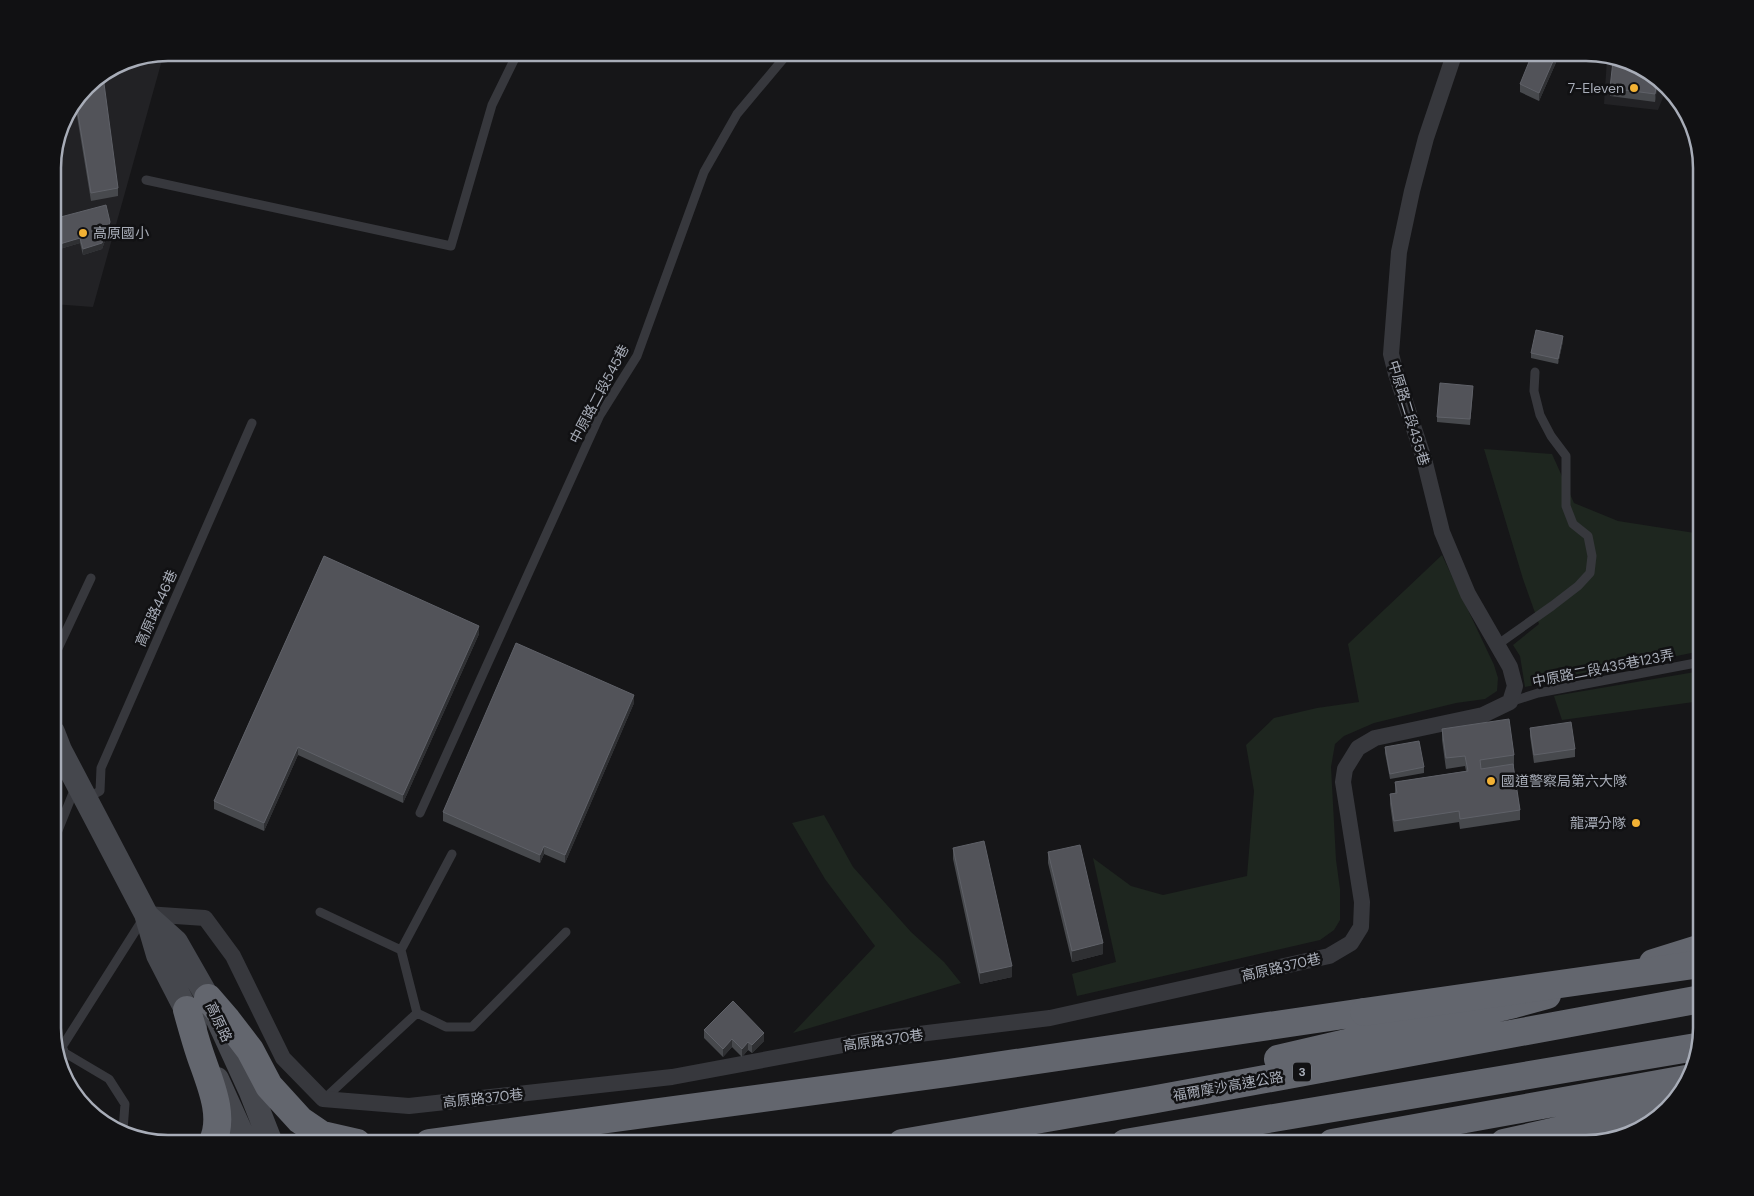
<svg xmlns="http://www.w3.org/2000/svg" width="1754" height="1196" viewBox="0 0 1754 1196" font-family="'DM Sans','Noto Sans TC',sans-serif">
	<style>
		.built { fill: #222225 }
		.green { fill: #1e261f }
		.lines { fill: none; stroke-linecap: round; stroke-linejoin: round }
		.lane { stroke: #37383d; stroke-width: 9 }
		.street { stroke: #37383d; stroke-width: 16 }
		.secondary { stroke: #45474d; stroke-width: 24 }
		.highway { stroke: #63666e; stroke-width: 28 }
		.highway-bridge { stroke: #63666e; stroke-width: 28 }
		.wall { fill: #47494d }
		.shaded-wall { fill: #2f3033 }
		.building { fill: #525359; stroke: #5f6168 }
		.poi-dot { fill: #f2b134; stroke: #111113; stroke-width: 2 }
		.labels { text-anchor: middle; stroke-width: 5; stroke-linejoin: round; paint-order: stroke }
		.shield { fill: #111113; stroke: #7b7e86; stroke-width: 1 }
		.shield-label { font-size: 12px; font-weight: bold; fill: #a8adb8 }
		.poi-label { font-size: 14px; fill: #a8adb8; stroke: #111113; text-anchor: end }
		.street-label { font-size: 14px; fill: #a8adb8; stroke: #111113 }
		.rim { fill: none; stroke: #a8adb8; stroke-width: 2.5 }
	</style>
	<rect width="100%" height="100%" fill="#161618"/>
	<path class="built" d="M164 53 93 307 53 304V161L61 124 87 86 124 61Z
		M1607 59 1650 72 1666 90 1658 110 1604 104Z"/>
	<path class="green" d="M1484 449 1552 454 1574 503 1618 521 1701 534V651L1525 687 1520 656 1513 645 1539 624 1523 579Z
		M1442 555 1494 665 1498 678 1497 691 1485 699 1456 703 1374 723 1344 736 1335 744 1331 767 1336 860 1340 889V920L1334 930 1320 940 1077 996 1072 974 1116 962 1093 858 1131 886 1163 895 1247 876 1254 791 1246 745 1274 718 1317 708 1359 702 1348 644Z
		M1701 671V701L1562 720 1554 696Z
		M824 815 853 867 911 932 944 962 961 983 793 1033 875 946 825 879 792 823Z"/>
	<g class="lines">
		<path class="lane" d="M146 180 451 246 492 105 518 52
			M1497 645 1552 606 1578 586 1590 573 1592 556 1588 536 1573 524 1566 506V456L1551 436 1540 415 1534 391 1535 372
			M53 659 91 578
			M1510 702 1538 693 1701 662
			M87 798 100 791 101 768 252 423
			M420 813 600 415 637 356 704 172 737 114 789 52
			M53 843 75 788
			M320 912 401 950
			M417 1013 401 950 452 854
			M324 1099 417 1013 446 1027H472L566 932
			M123 1130 125 1104 109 1079 60 1050 143 919"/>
		<path class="street" d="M146 914 205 918 233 956 283 1058 323 1099 409 1106 672 1077 870 1040 1050 1018 1329 956 1351 943 1361 927 1362 902 1343 782 1345 769 1358 748 1375 738 1483 715 1510 702 1515 686 1510 667 1468 594 1442 532 1424 459 1396 374 1391 354 1399 252 1412 191 1426 138 1455 52
			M57 1048 60 1050"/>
		<path class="secondary" d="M53 732 60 750 146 914 158 955 195 1027
			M147 916 176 942 208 998 251 1092 271 1143
			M217 1079 246 1143"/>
		<path class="highway" d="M1653 963 1701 948
			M208 998 227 1020 250 1050 269 1086 300 1120 322 1135 357 1143
			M187 1010C191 1024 195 1039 200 1054 209 1081 226 1116 212 1143
			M1278 1059 1514 1004 1547 995
			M429 1143 948 1073 1364 1012
			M902 1143 1151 1100 1701 999
			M1125 1143 1696 1047
			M1332 1143 1686 1079
			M1504 1143 1667 1106"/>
		<path class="highway-bridge" d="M1364 1012 1701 964"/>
	</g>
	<path class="wall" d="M1558 52V58L1539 101 1520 92V84Z
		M1650 72 1658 81 1655 102 1610 96V88Z
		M87 86 118 188V196L91 201 75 104Z
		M53 219 110 227 102 249 83 255 80 243 53 251Z
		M1563 341 1558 364 1531 358V353Z
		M1473 391 1470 425 1437 422V417Z
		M324 556 479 634 403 803 298 755 264 831 214 809V801Z
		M634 703 565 863 544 854 540 863 443 821V812Z
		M1530 728 1575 749V757L1534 763 1530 736Z
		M1442 729 1514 755V766H1513L1520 810V820L1460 829 1459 822 1394 832 1390 804V794L1395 793V782L1466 771 1465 766 1446 769 1442 740Z
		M1385 747 1424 767V773L1390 779 1385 753Z
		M953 848 1012 977 980 984 953 859Z
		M1048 852 1103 954 1072 962 1048 863Z
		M704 1030 764 1041 752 1053 748 1050 742 1057 732 1047 723 1057 704 1038Z"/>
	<path class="shaded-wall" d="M1557 52H1558V58L1539 101V93Z
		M1657 80 1658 81 1655 102V94Z
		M110 222V227L102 249 83 255V249Z
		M80 238V243L53 251V246Z
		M1563 336V341L1558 364V359Z
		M479 626V634L403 803V795Z
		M634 695V703L565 863V855Z
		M298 747V755L264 831V823Z
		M544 846V854L540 863V855Z
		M1103 943V954L1072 962V951Z
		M1012 966V977L980 984V973Z
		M764 1033V1041L752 1053V1045Z
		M732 1039V1047L723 1057V1049Z
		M748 1042V1050L742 1057V1049Z"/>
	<path class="building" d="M1533 52H1557L1539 93 1520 84Z
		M1613 61 1650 72 1657 80 1655 94 1610 88Z
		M103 76 118 188 91 193 76 102 87 86Z
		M106 205 110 222 102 243 83 249 80 238 53 246V219Z
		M1536 330 1563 336 1558 359 1531 353Z
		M1440 383 1473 386 1470 419 1437 417Z
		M324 556 479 626 403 795 298 747 264 823 214 801Z
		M516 643 634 695 565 855 544 846 540 855 443 812Z
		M1509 719 1514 755 1480 760 1481 769 1513 764 1520 810 1460 819 1459 811 1394 821 1390 794 1397 793 1395 782 1468 771 1465 756 1446 758 1442 729Z
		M1571 722 1575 749 1534 755 1530 728Z
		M1419 741 1424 767 1390 774 1385 747Z
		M984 841 1012 966 980 973 953 848Z
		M1080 845 1103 943 1072 951 1048 852Z
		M733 1001 764 1033 752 1045 748 1042 742 1049 732 1039 723 1049 704 1030Z"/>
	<g class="poi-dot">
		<circle cx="1634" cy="88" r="5"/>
		<circle cx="83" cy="233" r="5"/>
		<circle cx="1491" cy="781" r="5"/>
		<circle cx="1636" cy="823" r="5"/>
	</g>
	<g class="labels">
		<rect class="shield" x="1293" y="1062.5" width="18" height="19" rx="4"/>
		<g class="shield-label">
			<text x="1302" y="1076">3</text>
		</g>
		<g class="poi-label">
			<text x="1624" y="93">7-Eleven</text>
			<text x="93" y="238" text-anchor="start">高原國小</text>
			<text x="1501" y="786" text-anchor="start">國道警察局第六大隊</text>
			<text x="1626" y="828">龍潭分隊</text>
		</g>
		<g class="street-label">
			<text transform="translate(599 394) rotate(-62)" y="5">中原路二段545巷</text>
			<text transform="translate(1409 413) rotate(73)" y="5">中原路二段435巷</text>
			<text transform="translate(156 608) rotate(-66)" y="5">高原路446巷</text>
			<text transform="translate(1603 668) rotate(-11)" y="5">中原路二段435巷123弄</text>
			<text transform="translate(1281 967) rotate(-13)" y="5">高原路370巷</text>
			<text transform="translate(219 1022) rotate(65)" y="5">高原路</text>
			<text transform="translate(883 1040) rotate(-8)" y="5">高原路370巷</text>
			<text transform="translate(1228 1086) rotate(-10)" y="5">福爾摩沙高速公路</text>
			<text transform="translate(483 1098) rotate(-6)" y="5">高原路370巷</text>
		</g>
	</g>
	<path d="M0 0H1754V1196H0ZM168 61H1586A107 107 0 0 1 1693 168V1028A107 107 0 0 1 1586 1135H168A107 107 0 0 1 61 1028V168A107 107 0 0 1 168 61Z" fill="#111113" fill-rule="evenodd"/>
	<path class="rim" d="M168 61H1586A107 107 0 0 1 1693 168V1028A107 107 0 0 1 1586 1135H168A107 107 0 0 1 61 1028V168A107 107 0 0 1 168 61Z"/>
</svg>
